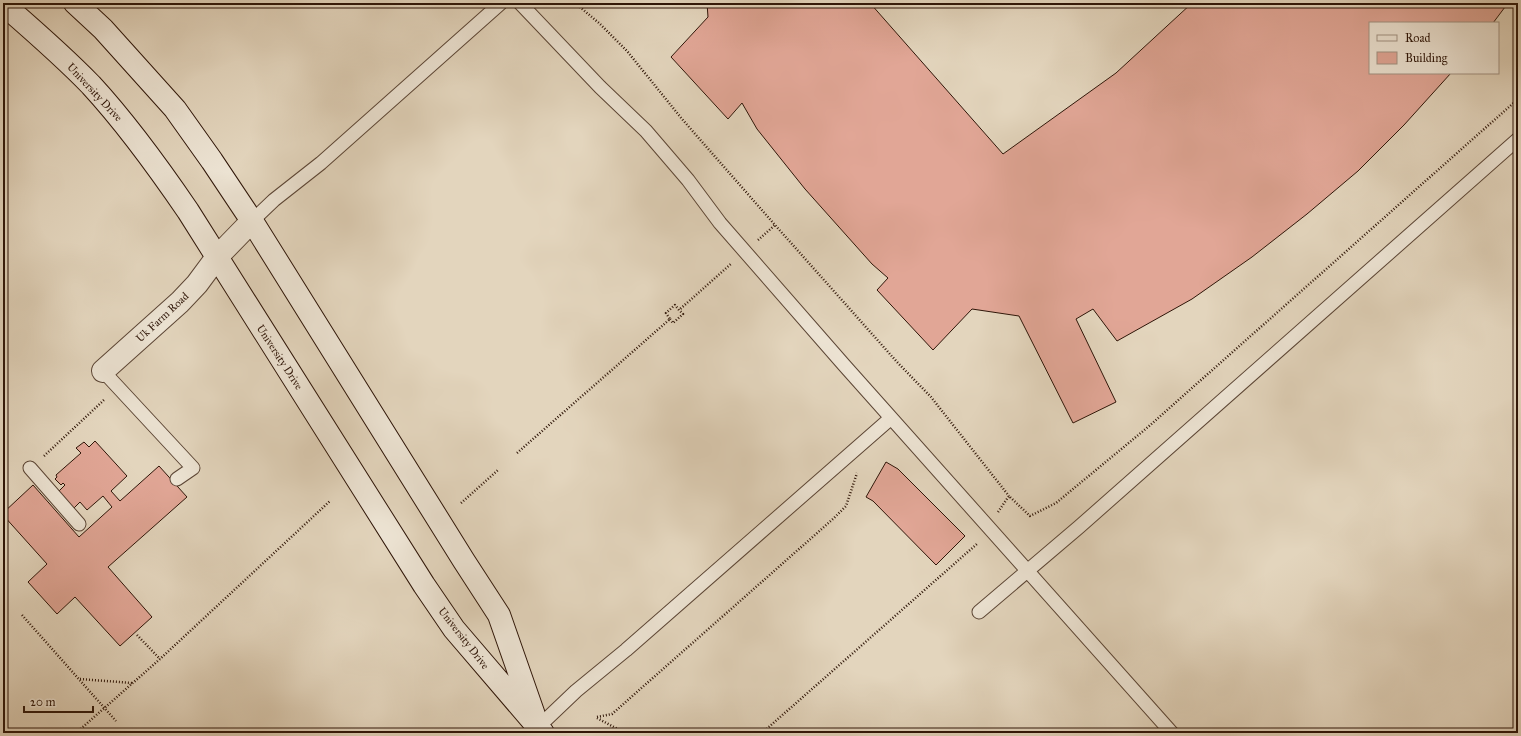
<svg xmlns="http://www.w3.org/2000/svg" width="1521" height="736" viewBox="0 0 1521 736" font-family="'IM FELL Great Primer',serif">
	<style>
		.building { fill: #e1a696; stroke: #2e1508 }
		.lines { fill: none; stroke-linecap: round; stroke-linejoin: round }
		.lane-casing { stroke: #5b4535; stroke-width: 15 }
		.street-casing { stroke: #5b4535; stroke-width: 24 }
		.secondary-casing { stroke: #2e1508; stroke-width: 24 }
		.path { stroke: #2e1508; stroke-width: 2.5; stroke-dasharray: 1 2; stroke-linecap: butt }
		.lane { stroke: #ede4d4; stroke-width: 13 }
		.street { stroke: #ede4d4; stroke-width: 22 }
		.secondary { stroke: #ede4d4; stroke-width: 22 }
		.labels { text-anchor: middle; stroke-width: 3; stroke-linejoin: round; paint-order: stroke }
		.street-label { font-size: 11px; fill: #2e1508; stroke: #ede4d4 }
	</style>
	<rect width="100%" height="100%" fill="#e3d5bd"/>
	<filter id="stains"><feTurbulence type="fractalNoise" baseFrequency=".005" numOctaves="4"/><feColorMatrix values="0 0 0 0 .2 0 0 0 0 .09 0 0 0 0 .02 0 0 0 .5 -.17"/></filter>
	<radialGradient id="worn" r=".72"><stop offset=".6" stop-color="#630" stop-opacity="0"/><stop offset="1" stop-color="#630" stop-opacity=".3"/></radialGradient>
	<path class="building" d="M707 3H870L1003 154 1116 73 1192 3H1508L1493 23H1370V73H1451L1404 125 1358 171 1307 214 1252 257 1192 299 1117 341 1093 309 1076 319 1116 402 1073 423 1019 316 972 309 933 350 877 290 888 278 872 264 805 189 757 129 742 103 728 119 671 57 708 17Z
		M95 441 127 476 111 491 120 501 159 466 187 497 108 567 152 617 120 646 75 597 57 614 28 582 47 564 3 515V513L33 485 79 537 112 507 103 496 87 510 80 502 73 509 58 492 65 485 63 483 61 485 55 479 57 477 56 475 81 453 76 448 84 442 89 447Z
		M886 462 898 469 965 536 936 565 873 501 866 497Z"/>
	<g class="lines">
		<defs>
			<path id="lane" d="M520 3 600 87 646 131 688 180 720 223 844 365 1172 733
				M252 221 274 200 321 163 501 3
				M103 371 193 468 177 479
				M30 468 79 524
				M979 612 1079 527 1518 139
				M533 732 576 691 626 650 891 418"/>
			<path id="street" d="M103 371 180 302 197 284 217 257 252 221"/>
			<path id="secondary" d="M75 3 103 29 175 109 212 161 252 221 464 561 499 615 535 718
				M3 4C33 30 63 56 91 85 127 124 158 167 188 211L424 585 454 629 543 733"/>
		</defs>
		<use href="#lane" class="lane-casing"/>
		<use href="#street" class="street-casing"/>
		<use href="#secondary" class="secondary-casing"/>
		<path class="path" d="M575 3 599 23 627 51 682 119 775 225 897 362 931 397 1009 496
			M758 240 775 225
			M670 319 673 323 683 314 679 310
			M517 453 670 319 666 313 675 305 679 310 732 263
			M44 456 105 399
			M461 503 498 470
			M998 512 1009 496 1030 516 1056 503 1148 427 1518 99
			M22 615 116 721
			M137 635 160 659
			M80 679 132 683
			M597 717 612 714 833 519 846 506 857 473
			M597 718 625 733
			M76 733 160 659 330 501
			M762 733 978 543"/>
		<use href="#lane" class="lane"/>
		<use href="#street" class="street"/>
		<use href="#secondary" class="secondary"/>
	</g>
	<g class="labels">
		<g class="street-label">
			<text transform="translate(95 92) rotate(47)" y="4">University Drive</text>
			<text transform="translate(162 317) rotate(-43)" y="4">Uk Farm Road</text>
			<text transform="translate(280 357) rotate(57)" y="4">University Drive</text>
			<text transform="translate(464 638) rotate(52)" y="4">University Drive</text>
		</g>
	</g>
	<rect width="1521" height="736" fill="none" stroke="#e3d5bd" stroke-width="16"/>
	<rect x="4" y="4" width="1513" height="728" fill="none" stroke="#2e1508" stroke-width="2"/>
	<rect x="8" y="8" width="1505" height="720" fill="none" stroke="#2e1508"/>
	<rect x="1369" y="22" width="130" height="52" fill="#ede4d4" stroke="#a19182"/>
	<rect x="1377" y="35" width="20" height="6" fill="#ede4d4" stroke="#a19182"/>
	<text x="1405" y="42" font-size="12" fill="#2e1508">Road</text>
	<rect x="1377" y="52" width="20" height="12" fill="#e1a696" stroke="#a19182"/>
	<text x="1405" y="62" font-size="12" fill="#2e1508">Building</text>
	<path d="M24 706v6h69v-6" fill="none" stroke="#2e1508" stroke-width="2"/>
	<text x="30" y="706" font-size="12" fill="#2e1508" stroke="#ede4d4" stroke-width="3" paint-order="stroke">20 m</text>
	<rect width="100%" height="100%" filter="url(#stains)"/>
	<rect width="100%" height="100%" fill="url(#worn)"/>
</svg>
